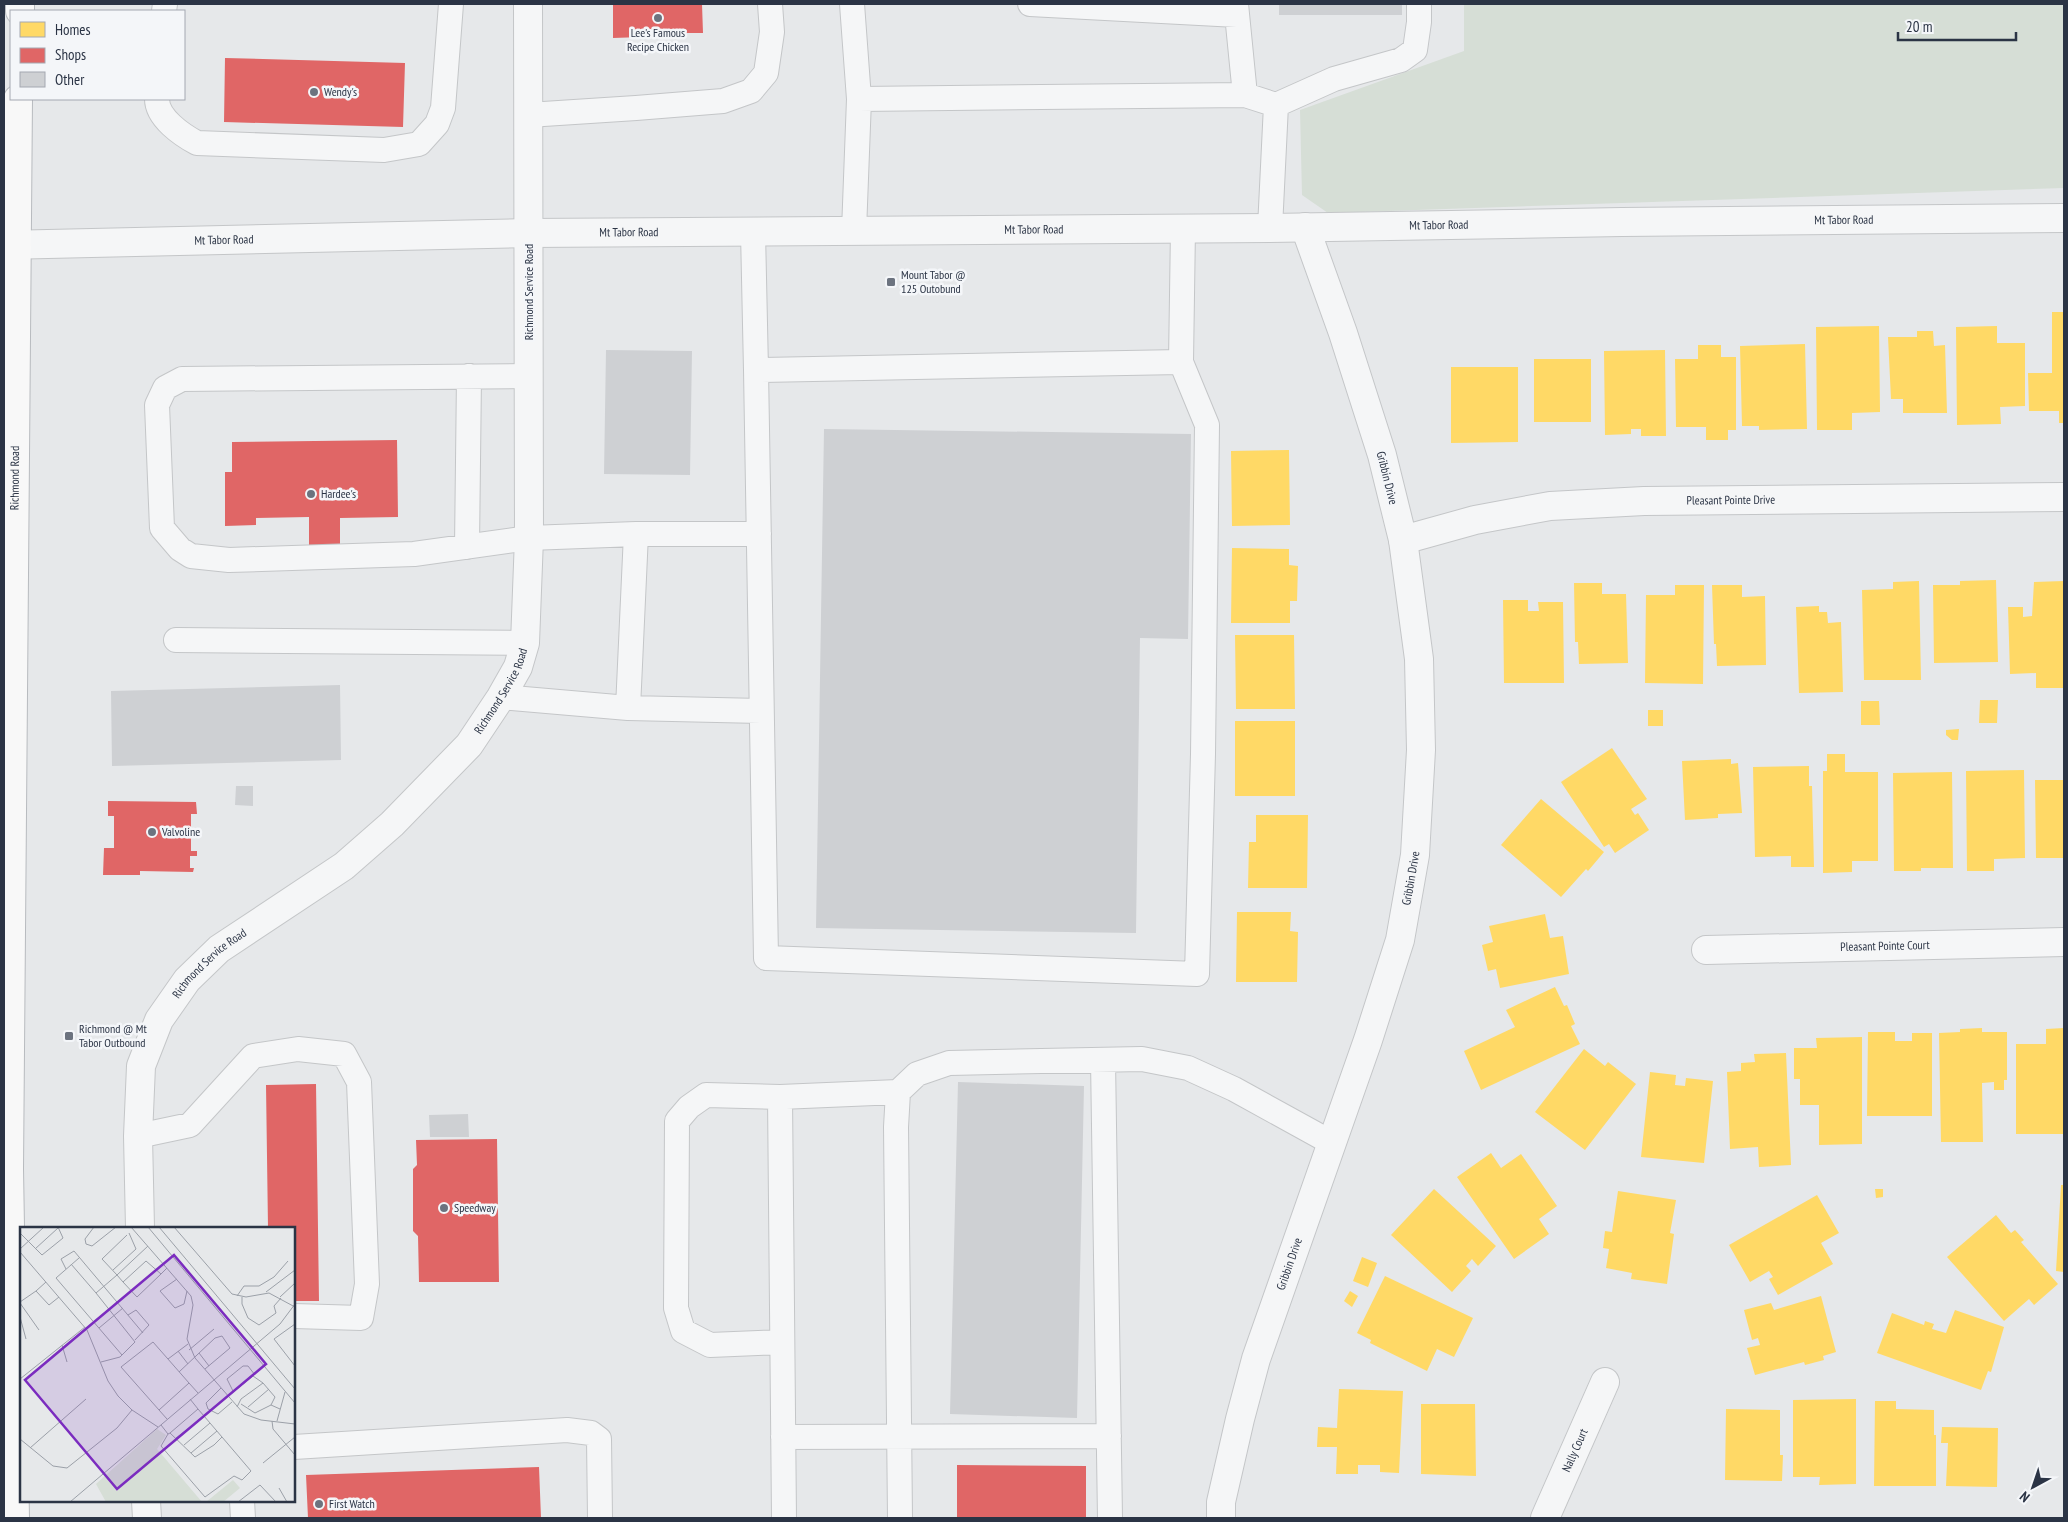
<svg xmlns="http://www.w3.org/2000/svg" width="2068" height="1522" viewBox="0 0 2068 1522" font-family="'PT Sans Narrow',sans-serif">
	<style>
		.green { fill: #d6ded6 }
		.homes { fill: #ffd966 }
		.shops { fill: #e06666 }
		.building { fill: #ced0d3 }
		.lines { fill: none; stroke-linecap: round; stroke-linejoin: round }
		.service-casing { stroke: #c4c6c8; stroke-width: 26 }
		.minor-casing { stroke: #c4c6c8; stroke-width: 30 }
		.tertiary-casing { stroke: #c4c6c8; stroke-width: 30 }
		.trunk-casing { stroke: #b8bbbf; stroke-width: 30 }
		.service { stroke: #f5f6f7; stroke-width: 24 }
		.minor { stroke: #f5f6f7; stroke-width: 28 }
		.tertiary { stroke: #f5f6f7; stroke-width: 28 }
		.trunk { stroke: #f8f8f8; stroke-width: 28 }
		.poi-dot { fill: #6c737f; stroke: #f4f6f9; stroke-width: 2 }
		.labels { text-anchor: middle; stroke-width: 5; stroke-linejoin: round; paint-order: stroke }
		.poi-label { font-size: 12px; fill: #2b3445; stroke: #f4f6f9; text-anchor: start }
		.street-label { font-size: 12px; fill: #2b3445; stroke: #f4f6f9 }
		.inset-road { fill: none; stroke: #9ba0a8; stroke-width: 1 }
		.view { fill: #7b2cbf; fill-opacity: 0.15; stroke: #7b2cbf; stroke-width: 2.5 }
		.inset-edge { fill: none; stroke: #2b3445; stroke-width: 2.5 }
	</style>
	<rect width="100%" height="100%" fill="#e6e8ea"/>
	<path class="green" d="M1464 4H2064V188L1328 213 1302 195 1300 110 1464 51Z"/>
	<path class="homes" d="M2052 312H2064V423H2059V411H2029L2028 373H2052Z
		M1879 326 1880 412 1852 413V430H1817L1816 327Z
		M1997 326V343H2025V406L2000 407 2001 424 1957 425 1956 327Z
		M1917 331H1933L1934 346 1945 345 1947 413H1903V399H1891L1888 337H1917Z
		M1805 344 1807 429 1759 430V426H1742L1740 346Z
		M1698 345H1721V357H1736V430H1728V440H1706V427H1676L1675 359H1698Z
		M1665 350 1666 436H1641V429H1631V434L1605 435 1604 351Z
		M1534 359H1591V422H1534Z
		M1451 367H1518V442L1451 443Z
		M1289 450 1290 525 1232 526 1231 451Z
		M1232 548 1289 549V565L1298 566 1297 601H1290V623H1231Z
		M1996 580 1998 662 1934 663 1933 585H1960V581Z
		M1919 581 1921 680H1864L1862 590 1893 589V582Z
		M2064 581V688H2036V673L2010 674 2008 607H2023V617L2032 616 2034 582Z
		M1574 583H1602V594H1626L1628 663 1579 664 1578 642H1575Z
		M1675 585H1704L1703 684 1645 683 1646 595H1675Z
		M1712 585H1742V597L1765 596 1766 665 1717 666 1716 644H1714Z
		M1503 600H1528V611H1539L1538 602H1563L1564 683H1504Z
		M1819 606V612H1827L1828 623 1841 622 1843 692 1799 693 1796 607Z
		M1235 635H1294L1295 709H1236Z
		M1980 700H1998L1997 723H1979Z
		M1861 701H1879L1880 725H1861Z
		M1648 710H1663V726H1648Z
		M1235 721H1295V796H1235Z
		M1959 729 1958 740H1952L1946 735V730Z
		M1612 748 1647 799 1631 809 1635 815 1638 813 1649 830 1615 853 1609 844 1604 847 1561 782Z
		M1827 754H1845V772H1878V861H1852V872L1823 873V771H1827Z
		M1731 759V764L1738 763 1742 813 1718 814V818L1685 820 1682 761Z
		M1809 766V786H1812L1814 867H1791V856L1755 857 1753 767Z
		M2024 770 2025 858 1994 859V871H1967L1966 771Z
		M1952 772 1953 868H1921V871H1894L1893 773Z
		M2035 780H2064V858H2036Z
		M1541 799 1604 852 1588 871 1586 869 1561 897 1501 845Z
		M1256 815H1308L1307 888H1248L1249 842H1256Z
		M1237 912H1291L1290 931 1298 932 1297 982H1236Z
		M1545 914 1550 938 1563 936 1569 974 1500 988 1496 969 1488 971 1482 945 1493 942 1489 926Z
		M1555 987 1564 1006 1567 1005 1575 1024 1571 1026 1580 1044 1481 1090 1464 1051 1515 1027 1506 1010Z
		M1982 1028V1032H2007V1080H2004V1090H1994V1082L1982 1083 1983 1142H1941L1939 1033 1960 1032V1029Z
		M2064 1028V1134H2016V1044H2046V1029Z
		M1868 1032H1895V1041H1912V1033H1932V1116H1867Z
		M1862 1037V1144L1819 1145V1105H1800V1079H1794V1048H1817L1816 1038Z
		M1584 1049 1605 1066 1608 1062 1636 1084 1585 1150 1535 1112Z
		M1786 1053 1791 1165 1759 1167 1758 1147 1730 1149 1727 1072 1741 1071V1063L1755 1062 1754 1054Z
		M1650 1072 1676 1075 1675 1085 1685 1086 1686 1078 1713 1081 1704 1163 1641 1157Z
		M1491 1153 1501 1168 1521 1154 1557 1206 1539 1219 1549 1234 1514 1259 1457 1177Z
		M2061 1185H2064V1272L2056 1271Z
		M1434 1189 1496 1246 1478 1266 1472 1259 1466 1266 1471 1271 1452 1292 1391 1235Z
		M1875 1189H1883V1197L1876 1198Z
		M1618 1191 1676 1200 1670 1233 1674 1234 1667 1284 1631 1279 1632 1273 1606 1268 1609 1249 1603 1248 1605 1231 1612 1232Z
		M1817 1195 1839 1233 1821 1243 1833 1264 1778 1295 1769 1279 1773 1277 1769 1271 1750 1282 1729 1245Z
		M1996 1215 2011 1233 2015 1230 2024 1240 2021 1242 2058 1284 2034 1305 2029 1299 2004 1321 1947 1257Z
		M1362 1257 1377 1263 1368 1287 1353 1281Z
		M1385 1276 1473 1318 1454 1357 1437 1349 1427 1371 1370 1343 1371 1340 1357 1333Z
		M1350 1291 1358 1296 1352 1307 1344 1301Z
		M1821 1296 1836 1352 1823 1356 1824 1360 1805 1365 1804 1362 1755 1375 1747 1348 1760 1345 1758 1338 1752 1340 1744 1310 1771 1303 1774 1310Z
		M1955 1310 2004 1327 1991 1372 1988 1371 1981 1390 1877 1353 1892 1313 1924 1325 1925 1321 1934 1324 1932 1329 1946 1333Z
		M1339 1389 1403 1391 1399 1473 1380 1472V1465H1358V1474H1336L1337 1447H1317L1318 1427 1337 1428Z
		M1856 1399V1484L1819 1485 1820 1477H1793V1400Z
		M1875 1401H1896V1409L1934 1410V1435H1936V1486H1874Z
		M1421 1404H1475L1476 1476 1421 1474Z
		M1726 1409 1780 1410V1455H1783L1782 1481 1725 1480Z
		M1942 1427 1998 1428 1997 1487 1946 1486 1948 1443H1941Z"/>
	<path class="shops" d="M613 4H702L703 33H656V35H642V37L613 38Z
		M225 58 405 63 403 127 224 122Z
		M397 440 398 517 340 518V546L309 547V517L256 518V525L225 526V472H232V442Z
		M108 801 196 802 197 814H191V851H197V856H190V868H194L193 872 140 871V875H103L104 848H114V816H108Z
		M316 1084 319 1301H294V1228H268L266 1085Z
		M497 1139 499 1282H419L418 1236 413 1231V1169L417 1165 416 1140Z
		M957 1465 1086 1466V1518H957Z
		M539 1467 541 1518H308L306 1475Z"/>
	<path class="building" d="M1279 4H1402V15H1279Z
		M606 350 692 351 690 475 604 474Z
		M824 429 1191 434 1188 639 1140 638 1136 933 816 928Z
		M340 685 341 760 112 766 111 691Z
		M236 786H253V806L235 805Z
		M958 1082 1084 1086 1077 1418 950 1414Z
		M468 1114 469 1137H430L429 1115Z"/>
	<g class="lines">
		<defs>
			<path id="service" d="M852 4 859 99
				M1030 4 1237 15
				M1236 4 1245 95
				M164 11 165 4
				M157 99C157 118 182 135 197 143L384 150 419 144 437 124 443 108 451 4
				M1276 105 1334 79 1401 60 1415 50 1419 22V4
				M528 115 636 108 723 101 751 91 766 73 772 32 770 4
				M854 231 859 99 1245 95 1276 105 1270 228
				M753 232 756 370 1181 362 1183 228
				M756 370 766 958 1197 974 1203 754 1207 425 1181 362
				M528 376 182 379 165 388 157 405 162 528 180 549 191 556 229 560 414 554 529 538 636 534H759
				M467 547 469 376
				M176 640 525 643
				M501 697 628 708 761 711
				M628 708 636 534
				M1103 1060 1110 1518
				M780 1097 784 1518
				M138 1136 190 1125 253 1056 298 1049 344 1054 359 1082 367 1284 361 1318 294 1316
				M782 1342 710 1345 683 1331 676 1308 677 1121 689 1107 706 1095 780 1097 898 1092
				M783 1437 1109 1436
				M294 1447 567 1430 591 1433 599 1439 600 1518
				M242 1501 243 1518
				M900 1518 896 1127 898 1092 917 1074 949 1063 1142 1059 1188 1068 1234 1089 1332 1143"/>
			<g id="minor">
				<path id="s1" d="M1403 540 1475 520 1550 506 1644 501 2064 497"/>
				<path id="s2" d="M1706 950 2064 942"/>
				<path id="s3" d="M140 1228 138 1136 141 1066 159 1020 187 980 219 949 344 866 392 824 469 745 501 697 518 667 525 643 529 538 528 4"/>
				<path d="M146 1501 147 1518"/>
				<path id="s4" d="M1221 1518V1502L1240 1419 1256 1359 1368 1040 1400 940 1415 855 1421 750 1419 659 1403 540 1382 455 1343 333 1305 227"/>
				<path id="s5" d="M1545 1518 1605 1382"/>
			</g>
			<g id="tertiary">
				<path id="s6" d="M4 245 529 233 1270 228 1622 222 2064 218"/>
			</g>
			<g id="trunk">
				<path d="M20 11V4"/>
				<path id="s7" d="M15 1518 9 1169 18 99"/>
			</g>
		</defs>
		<use href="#service" class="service-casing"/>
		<use href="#minor" class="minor-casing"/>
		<use href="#tertiary" class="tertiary-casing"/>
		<use href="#trunk" class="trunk-casing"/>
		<use href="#service" class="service"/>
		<use href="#minor" class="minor"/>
		<use href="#tertiary" class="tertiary"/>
		<use href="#trunk" class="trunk"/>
	</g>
	<g class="poi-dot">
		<circle cx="658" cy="18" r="5"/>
		<circle cx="314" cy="92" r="5"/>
		<rect x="886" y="277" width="10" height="10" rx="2.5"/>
		<circle cx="311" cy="494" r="5"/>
		<circle cx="152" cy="832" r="5"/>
		<rect x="64" y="1031" width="10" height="10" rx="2.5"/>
		<circle cx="444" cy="1208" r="5"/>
		<circle cx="319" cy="1504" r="5"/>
	</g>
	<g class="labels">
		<g class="poi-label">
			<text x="658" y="37" text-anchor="middle">Lee's Famous<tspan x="658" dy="14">Recipe Chicken</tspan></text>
			<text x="324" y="96">Wendy's</text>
			<text x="901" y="279">Mount Tabor @<tspan x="901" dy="14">125 Outobund</tspan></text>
			<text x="321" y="498">Hardee's</text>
			<text x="162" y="836">Valvoline</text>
			<text x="79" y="1033">Richmond @ Mt<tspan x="79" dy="14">Tabor Outbound</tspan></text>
			<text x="454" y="1212">Speedway</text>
			<text x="329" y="1508">First Watch</text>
		</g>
		<g class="street-label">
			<text dy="4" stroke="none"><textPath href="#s6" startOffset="1840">Mt Tabor Road</textPath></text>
			<text dy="4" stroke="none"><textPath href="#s6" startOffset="1435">Mt Tabor Road</textPath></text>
			<text dy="4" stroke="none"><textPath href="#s6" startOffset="1030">Mt Tabor Road</textPath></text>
			<text dy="4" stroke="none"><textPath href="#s6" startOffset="625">Mt Tabor Road</textPath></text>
			<text dy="4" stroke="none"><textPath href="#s6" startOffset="220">Mt Tabor Road</textPath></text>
			<text transform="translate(529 292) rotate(-90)" y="4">Richmond Service Road</text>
			<text transform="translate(1387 478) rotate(76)" y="4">Gribbin Drive</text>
			<text dy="4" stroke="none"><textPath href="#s7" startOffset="1040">Richmond Road</textPath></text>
			<text dy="4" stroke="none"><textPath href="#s1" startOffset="332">Pleasant Pointe Drive</textPath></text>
			<text dy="4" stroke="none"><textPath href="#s3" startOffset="692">Richmond Service Road</textPath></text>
			<text dy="4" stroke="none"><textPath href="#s4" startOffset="669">Gribbin Drive</textPath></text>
			<text dy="4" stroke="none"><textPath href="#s2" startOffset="179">Pleasant Pointe Court</textPath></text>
			<text dy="4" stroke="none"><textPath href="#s3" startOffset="288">Richmond Service Road</textPath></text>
			<text dy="4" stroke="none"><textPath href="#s4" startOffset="264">Gribbin Drive</textPath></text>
			<text dy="4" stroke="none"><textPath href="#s5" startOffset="74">Nally Court</textPath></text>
		</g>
	</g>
	<g transform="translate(20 1227)">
		<rect width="275" height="275" fill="#e6e8ea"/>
		<path d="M137 202 146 208 137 222 182 275H86L76 257ZM213 253 220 261 203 275H186Z" fill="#d6ded6"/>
		<path class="inset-road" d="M74 0 65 12 66 17 72 19 96 0M111 0 171 69 173 78 167 112 175 131 224 187 241 193 275 197M128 0 275 176M139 0 275 162M154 0 212 67 226 70 249 66 275 80M0 6 22 28 43 11 38 0M107 8 82 32 97 48 128 19M0 22 24 0M15 22 38 1M0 25 67 103 88 154 98 169 112 183 138 200M59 31 36 51 102 128M51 37 76 66M46 42 41 32 54 24 123 106M93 43 116 22 109 6M141 47 117 70 103 55 126 34 141 47 147 41M157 52 140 64 155 81 164 77 167 64M26 55 16 64 29 78 39 70M246 65 275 43M217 69 224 59H239L254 50 268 34M222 70V77L228 91 239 98 256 86 254 79 261 71M260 70 275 56M0 75 16 64M0 76 19 103M108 88 116 83 129 98 115 113M0 90 6 112M275 97 254 112 275 139M79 101 103 81M42 118 47 135M169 123 194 102M158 124 168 137M179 126 189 139M148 132 168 117M81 135 100 130 115 115 76 66 97 48 103 55M159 145 195 111 202 109 210 121 185 142M0 152 65 100M201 161 186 176 188 182 198 187 212 175M213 164 207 152 223 139H228L235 148M212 166 233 149 243 156M221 177 235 186 251 178M217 180 221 172 243 156 255 170 251 178 260 182M228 180 249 162M139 183 101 140 133 115 169 156M147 192 139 183 169 156 178 166M252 194 253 202 275 228M257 194 265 165M141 198 148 207 150 206 178 182 170 172M150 206 175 230 194 218 202 210 178 182M148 207 141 219 185 270 214 249 222 253 231 244 202 210M156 211 185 189M0 212 33 239 47 241 97 201 112 183M164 218 190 196M10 221 66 172M171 226 197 204M243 236 275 210M259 261 267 275M50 275 260 97 275 77M218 275 240 258 256 275"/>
		<path class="view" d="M154 28 246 137 97 262 5 153Z"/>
		<rect width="275" height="275" class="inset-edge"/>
	</g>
	<rect width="2068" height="1522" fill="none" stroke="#2b3445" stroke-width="10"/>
	<rect x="10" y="10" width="175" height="90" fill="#f4f6f9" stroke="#a4a8b1"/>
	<rect x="20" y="22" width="25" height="15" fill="#ffd966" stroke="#a4a8b1"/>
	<text x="55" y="35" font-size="15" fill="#2b3445">Homes</text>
	<rect x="20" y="48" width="25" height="15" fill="#e06666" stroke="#a4a8b1"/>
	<text x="55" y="60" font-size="15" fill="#2b3445">Shops</text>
	<rect x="20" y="72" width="25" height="15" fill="#ced0d3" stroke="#a4a8b1"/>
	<text x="55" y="85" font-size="15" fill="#2b3445">Other</text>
	<g transform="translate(2033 1487) rotate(220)" stroke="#f4f6f9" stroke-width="4" paint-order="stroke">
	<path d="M0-4L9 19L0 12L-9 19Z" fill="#2b3445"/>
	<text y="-8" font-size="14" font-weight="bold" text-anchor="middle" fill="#2b3445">N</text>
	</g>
	<path d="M1898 32v8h118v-8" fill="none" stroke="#2b3445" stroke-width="2.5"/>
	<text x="1906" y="32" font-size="15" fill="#2b3445" stroke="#f4f6f9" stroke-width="4" paint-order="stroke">20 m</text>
</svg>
